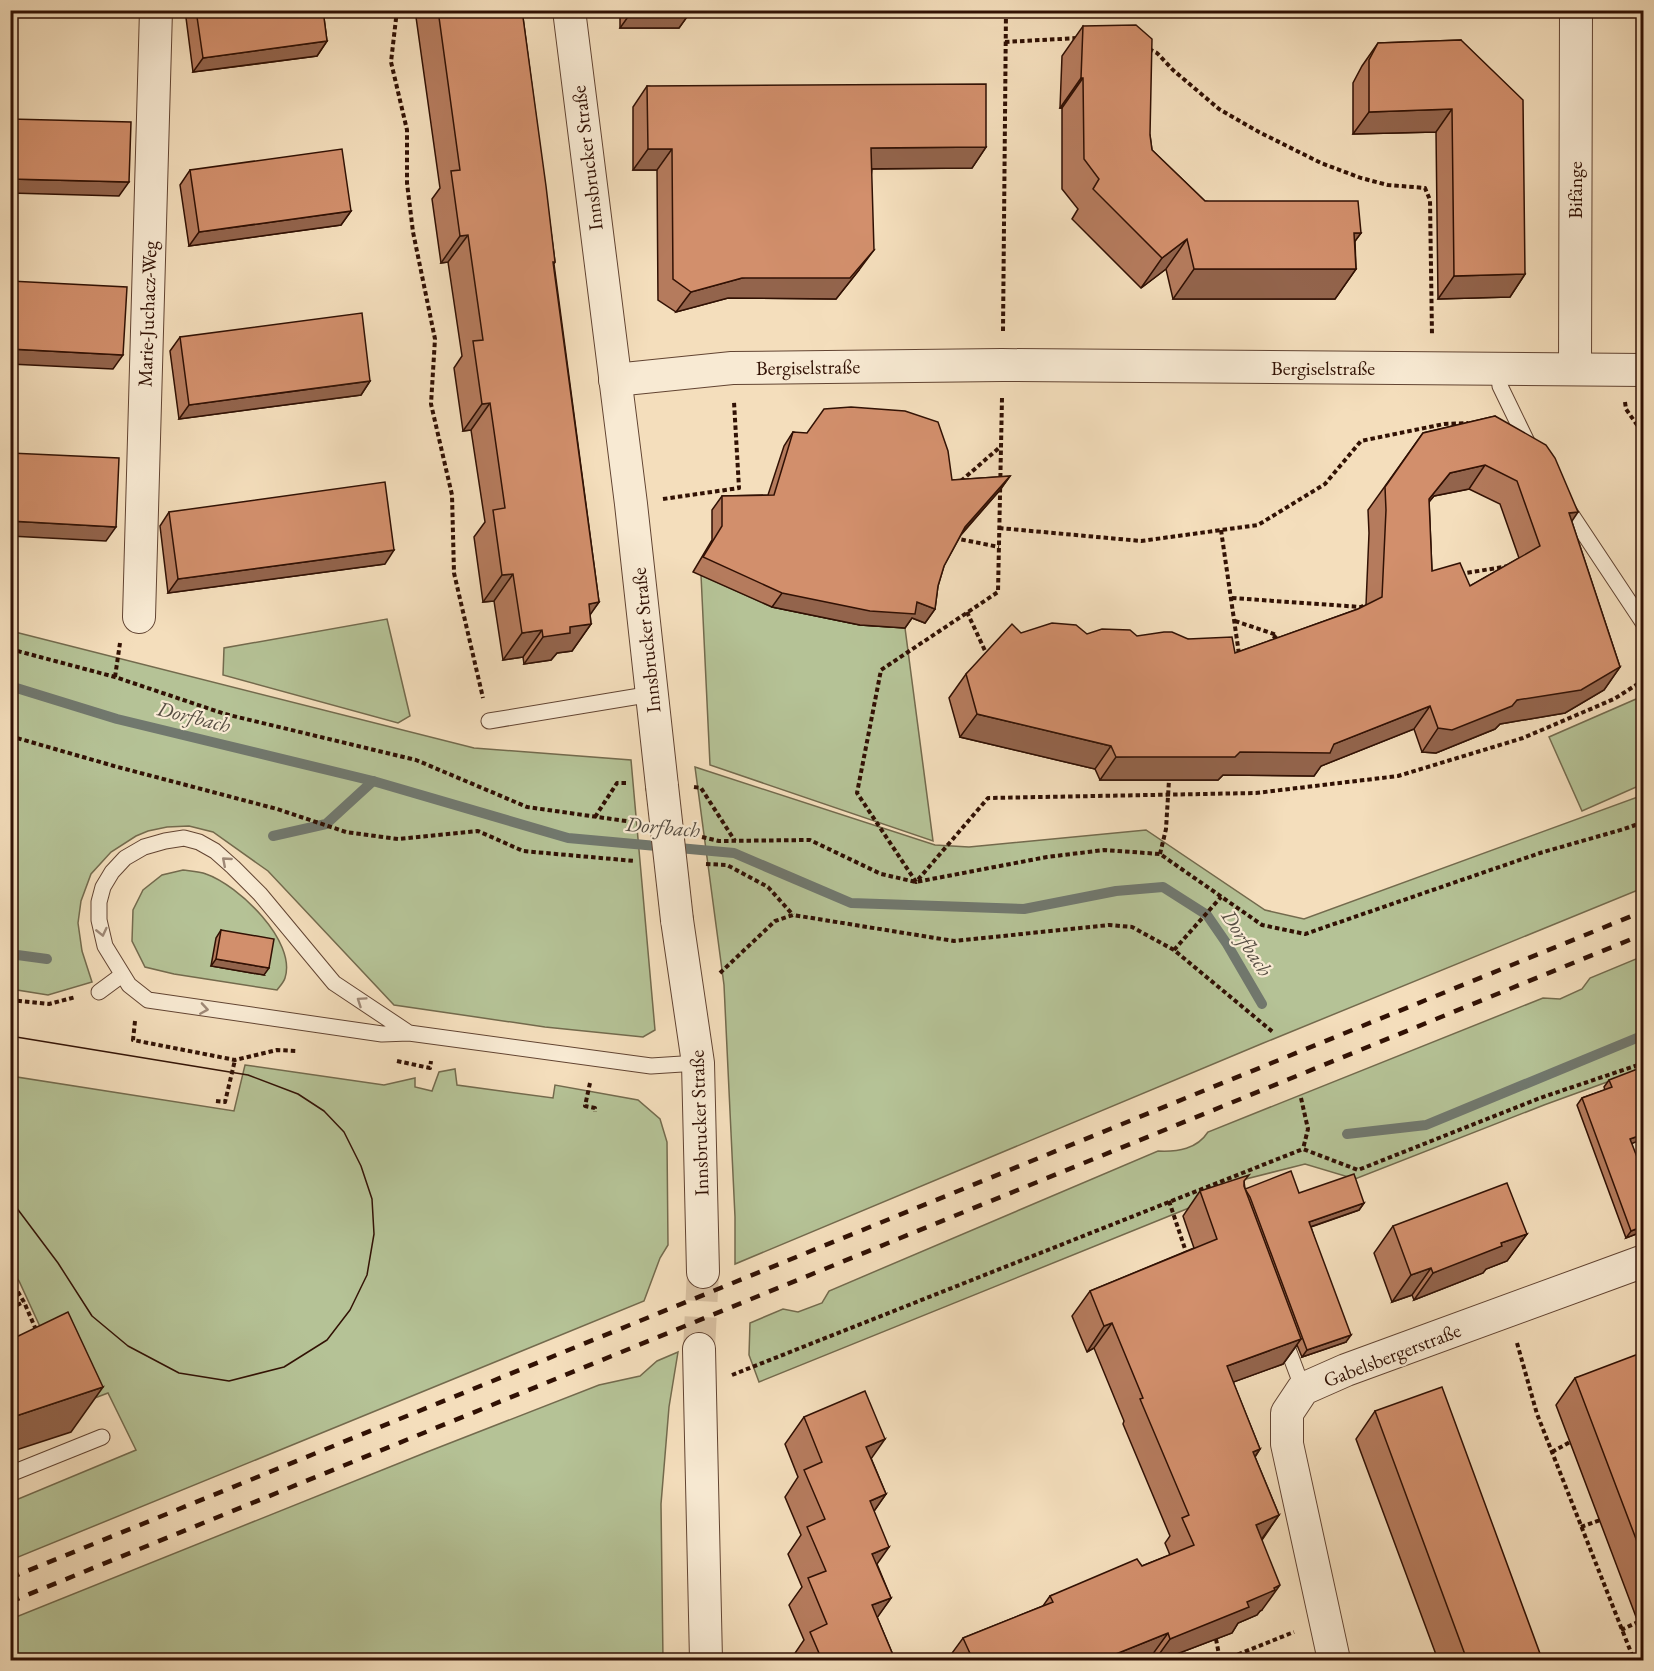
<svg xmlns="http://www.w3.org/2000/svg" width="1654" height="1671" font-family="'EB Garamond',serif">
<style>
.green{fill:#b5c296;stroke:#736a4d;stroke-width:1.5}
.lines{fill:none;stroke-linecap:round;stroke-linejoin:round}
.stream{stroke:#71786e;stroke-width:10}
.minor-tunnel{stroke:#d7bfa0;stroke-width:32;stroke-dasharray:32 16;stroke-linecap:butt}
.service-casing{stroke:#624432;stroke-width:17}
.minor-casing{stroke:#624432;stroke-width:34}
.path{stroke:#311104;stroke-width:4;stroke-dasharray:4.5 3;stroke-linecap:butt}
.service{stroke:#f8ead3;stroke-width:15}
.minor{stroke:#f8ead3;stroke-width:32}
.tram{stroke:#311104;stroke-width:1.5}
.rail{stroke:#311104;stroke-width:4.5;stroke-dasharray:10 10;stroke-linecap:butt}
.minor-bridge-casing{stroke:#624432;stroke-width:34;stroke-linecap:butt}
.minor-bridge{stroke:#f8ead3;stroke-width:32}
.wall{fill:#b57b5d;stroke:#311104;stroke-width:1.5;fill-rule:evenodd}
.shaded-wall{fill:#93644c;stroke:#311104;stroke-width:1.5}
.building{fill:#d28f6c;stroke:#311104;stroke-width:1.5;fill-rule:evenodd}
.oneway{stroke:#9e8876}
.labels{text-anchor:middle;stroke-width:4.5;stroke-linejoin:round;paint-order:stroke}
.street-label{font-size:20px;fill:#311104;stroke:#f8ead3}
.water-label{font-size:21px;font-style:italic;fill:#564d42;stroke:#f8ead3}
</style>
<rect width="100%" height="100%" fill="#f4debc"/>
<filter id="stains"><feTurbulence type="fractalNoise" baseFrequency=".00333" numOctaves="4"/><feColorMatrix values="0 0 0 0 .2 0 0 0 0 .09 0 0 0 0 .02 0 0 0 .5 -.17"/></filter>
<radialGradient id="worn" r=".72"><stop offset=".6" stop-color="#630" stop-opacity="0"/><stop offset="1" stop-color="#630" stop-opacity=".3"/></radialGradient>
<g class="green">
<polygon points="701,575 772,607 860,625 905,628 933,841 710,765"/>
<polygon points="387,619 410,716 398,723 223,675 224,648"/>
<polygon points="11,631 474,748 631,760 655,1030 643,1037 545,1027 394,1005 268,871 213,832 189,826 167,827 148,831 136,836 111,852 91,874 81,901 78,923 82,951 92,982 48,995 11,989"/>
<polygon points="1643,696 1643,784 1582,811 1549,737"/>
<polygon points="695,767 935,845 969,847 1146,830 1265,910 1304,919 1643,795 1643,888 1261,1044 735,1264 735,1217 724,985"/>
<path d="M183,870C190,871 199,871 206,874C238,885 297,941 285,978C284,982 280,986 277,990L174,974L145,967L132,941L133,910L143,890L162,875Z"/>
<path d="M1643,956V1069L1544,1105L1355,1179L1305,1164L1246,1179L1189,1208L759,1382L749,1355L750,1323L783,1309L798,1312L822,1303L829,1291L1158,1151C1178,1152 1197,1149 1208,1132L1543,998L1560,999L1582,989L1590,978Z"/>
<polygon points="245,1065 384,1085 415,1078 415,1087 432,1091 439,1072 455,1069 457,1085 553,1098 555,1085 638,1100 660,1119 667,1142 668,1245 660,1258 644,1301 11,1560 11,1502 136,1450 108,1393 76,1405 19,1281 11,1270 10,1076 234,1111"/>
<polygon points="678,1352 669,1407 661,1504 663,1660 11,1660 11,1619 427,1452 599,1385 640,1376 657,1361"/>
</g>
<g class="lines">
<g class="stream">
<polyline points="10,686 117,719 373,781 568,838 734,853 851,903 1024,909 1116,891 1163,887 1207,915 1227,944 1262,1004"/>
<polyline points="273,836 326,824 373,781"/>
<polyline points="10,954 47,959"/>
<polyline points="1347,1134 1426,1125 1644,1035"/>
</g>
<polyline class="minor-tunnel" points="699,1349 703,1272"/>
<g class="service-casing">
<g id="service">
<polyline points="1498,368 1500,386 1530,448"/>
<polyline points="1563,502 1644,624"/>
<polyline points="489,721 652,694"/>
<polyline points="99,992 122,975"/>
<polyline points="409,1033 334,983 260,894 233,867 215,851 199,842 184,838 165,841 144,847 125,858 112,872 103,887 99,902 99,920 105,946 129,985 148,1000 382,1034 409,1033 651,1066 698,1063"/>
<polyline points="1283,1336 1303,1389"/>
<polyline points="10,1474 102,1437"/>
</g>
</g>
<g class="minor-casing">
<g id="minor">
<polyline points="569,10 631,504 662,786"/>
<polyline points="1575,369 1576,10"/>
<polyline points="615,380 732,368 1002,365 1644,370"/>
<polyline points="139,617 156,10"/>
<polyline points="677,920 698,1063 703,1272"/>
<polyline points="699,1349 706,1660"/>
<polyline points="1334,1660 1287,1444 1287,1413 1303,1389 1346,1370 1644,1261"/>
</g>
</g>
<g class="path">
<polyline points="397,10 391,62 407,130 407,183 413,232 435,339 431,404 452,495 454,573 483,698"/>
<polyline points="1006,13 1542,13"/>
<polyline points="1005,42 1078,38"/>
<polyline points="1149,49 1157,53 1173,70 1219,109 1259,132 1321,163 1361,178 1388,185 1425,188 1430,200 1432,335"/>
<polyline points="1003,331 1006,10"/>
<polyline points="1002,398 998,592 881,670 857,793 916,882 988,798 1256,793 1398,776 1523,738 1614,699 1644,680"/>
<polyline points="1625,402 1626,409 1644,435"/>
<polyline points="961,481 1000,447"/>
<polyline points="663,499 739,488 734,402"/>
<polyline points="999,528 1141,541 1258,525 1325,484 1361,441 1444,424 1468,423"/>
<polyline points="1221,530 1239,654"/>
<polyline points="954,538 999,547"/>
<polyline points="1460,574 1509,566"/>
<polyline points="1232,598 1361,607 1365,605"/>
<polyline points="967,612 987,655"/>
<polyline points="1235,621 1277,635 1270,642"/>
<polyline points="10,649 115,677 225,714 416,760 527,807 633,822"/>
<polyline points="115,677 120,643"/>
<polyline points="10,736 114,766 277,809 346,832 398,839 478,831 523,851 635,861"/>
<polyline points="694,787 701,788 735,841"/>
<polyline points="595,817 617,783 627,783"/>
<polyline points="702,837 719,841 810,840 881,874 916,882 1047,857 1104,850 1160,854 1262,925 1305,934 1540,853 1624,829 1644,822"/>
<polyline points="1160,854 1166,829 1169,780"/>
<polyline points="706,864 727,865 768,887 793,915"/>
<polyline points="1174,950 1221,897"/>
<polyline points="720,973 775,921 793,915 954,941 1109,925 1132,927 1174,950 1274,1033"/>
<polyline points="10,1000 49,1004 76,997"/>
<polyline points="135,1021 133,1040 235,1060 277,1050 297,1051"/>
<polyline points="397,1061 430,1068 431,1061"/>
<polyline points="590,1083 585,1106 595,1108 595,1112"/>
<polyline points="1301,1098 1308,1129 1303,1149"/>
<polyline points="216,1101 225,1102 235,1060"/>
<polyline points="1169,1201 1187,1255"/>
<polyline points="10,1279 24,1302 37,1332"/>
<polyline points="10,1308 24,1302"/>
<polyline points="1517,1343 1537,1414 1634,1660"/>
<polyline points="732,1375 1303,1149 1358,1170 1540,1098 1644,1063"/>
<polyline points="1552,1452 1570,1442"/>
<polyline points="1581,1527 1600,1520"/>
<polyline points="1621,1630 1638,1622"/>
<polyline points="1216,1639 1220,1660"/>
<polyline points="1224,1660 1294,1632"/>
</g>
<use href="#service" class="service"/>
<use href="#minor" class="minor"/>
<polyline class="tram" points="10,1036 248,1075 298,1094 324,1111 344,1132 361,1166 372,1199 374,1234 367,1275 350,1310 327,1340 284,1367 229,1381 179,1373 128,1346 92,1316 58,1263 10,1199"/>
<g class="rail">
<polyline points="10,1578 1644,911"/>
<polyline points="10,1602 1644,934"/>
</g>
<g class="minor-bridge-casing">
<polyline id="minor-bridge" points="662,786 677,920"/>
</g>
<use href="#minor-bridge" class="minor-bridge"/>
</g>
<g class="wall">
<polygon points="185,10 323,10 327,41 317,56 193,72"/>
<polygon points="415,10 522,10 555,262 554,264 599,602 590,614 591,624 572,651 557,653 551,660 524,664 523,657 503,660 494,601 483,602 474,537 485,522 471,430 463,431 454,368 462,356 448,262 441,263 432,199 440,188"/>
<polygon points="620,10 689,10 689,14 679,28 620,28"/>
<polygon points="1083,26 1150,135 1152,150 1205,201 1361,233 1355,241 1356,269 1335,299 1173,299 1166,269 1141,288 1072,219 1078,209 1062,189 1062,108 1060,108 1062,56"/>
<polygon points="1461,40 1525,274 1510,297 1438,299 1436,132 1353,134 1353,83 1362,66 1378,43"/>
<polygon points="647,86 986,147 972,168 872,169 859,270 836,299 728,298 676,312 658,300 657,170 633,170 633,107"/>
<polygon points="190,170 351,211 341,225 189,246 180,185"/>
<polygon points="180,337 370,381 361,395 179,419 170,351"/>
<path d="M1495,416L1572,522L1620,667L1604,690L1565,713L1500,724L1495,729L1436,753L1422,752L1414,729L1321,766L1314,776L1223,775L1218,780H1100L1095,769L960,737L949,698L966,674L1021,633L1087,634L1188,639L1235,653L1358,609L1366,605L1369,533L1368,510L1423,433ZM1469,489L1500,504L1519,558L1470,586L1432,571L1429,501L1434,496Z"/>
<polygon points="793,432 952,480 1010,476 1000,490 961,535 944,566 938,586 935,609 925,623 912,618 905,628 860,625 772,607 693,572 712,540 712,510 722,496 768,495 784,446"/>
<polygon points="169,512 385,564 168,593 160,526"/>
<polygon points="221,930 264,975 211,966 216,938"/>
<polygon points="1644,1078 1644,1139 1632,1143 1644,1231 1626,1238 1577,1105 1582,1098 1605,1090 1604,1087 1609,1080"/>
<polygon points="1244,1181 1245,1189 1299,1193 1364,1203 1359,1210 1311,1227 1346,1342 1302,1357 1297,1345 1283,1364 1233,1382 1260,1449 1255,1457 1279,1515 1262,1540 1262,1610 1260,1611 1257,1615 1238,1623 1232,1633 1161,1660 1151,1660 1150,1658 1145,1660 947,1660 963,1638 1043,1606 1050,1596 1142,1566 1170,1555 1165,1543 1170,1536 1123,1424 1124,1421 1094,1348 1087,1352 1072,1316 1090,1291 1194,1248 1183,1216 1200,1191"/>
<polygon points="1393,1226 1527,1234 1507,1261 1486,1269 1483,1273 1414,1300 1412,1295 1392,1302 1374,1253"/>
<polygon points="1644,1358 1644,1638 1556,1405 1575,1378"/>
<polygon points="1375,1411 1541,1660 1438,1660 1356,1439"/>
<polygon points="804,1417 871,1458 886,1494 874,1511 877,1564 891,1598 877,1617 893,1655 889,1660 791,1660 791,1659 804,1640 789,1605 802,1587 788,1554 801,1535 785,1497 798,1477 785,1444"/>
</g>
<g class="shaded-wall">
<polygon points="630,14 689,14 679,28 620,28"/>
<polygon points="327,41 317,56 193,72 203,58"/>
<polygon points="1081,78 1083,78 1062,108 1060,108"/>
<polygon points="1452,109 1436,132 1353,134 1369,112"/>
<polygon points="986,147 972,168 856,169 871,148"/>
<polygon points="648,149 672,149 657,170 633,170"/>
<polygon points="10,179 129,182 119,196 10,193"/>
<polygon points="351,211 341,225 189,246 199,232"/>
<polygon points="1354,233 1361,233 1339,263"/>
<polygon points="468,235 448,262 441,263 460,236"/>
<polygon points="1187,239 1166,269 1141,288 1162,258"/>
<polygon points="874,250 859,270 836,299 728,298 676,312 691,292 742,278"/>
<polygon points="1194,269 1356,269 1335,299 1173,299"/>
<polygon points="1525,274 1510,297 1438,299 1454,276"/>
<polygon points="10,349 123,355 113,369 10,364"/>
<polygon points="370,381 361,395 179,419 189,405"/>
<polygon points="490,403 471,430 463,431 482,404"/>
<polygon points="1485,465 1469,489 1434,496 1413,522 1429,499 1450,473"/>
<polygon points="1010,476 1000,490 955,541 965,527"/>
<polygon points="1578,512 1562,536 1569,513"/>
<polygon points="10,521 116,527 106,541 10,536"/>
<polygon points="394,550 385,564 168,593 178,579"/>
<polygon points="513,574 494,601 483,602 502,575"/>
<polygon points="782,593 917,602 935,609 925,623 912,618 905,628 860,625 772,607"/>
<polygon points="599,602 583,625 591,624 572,651 557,653 551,660 524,664 543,637 589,604"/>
<polygon points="542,630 523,657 503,660 522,633"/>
<polygon points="1620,667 1604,690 1565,713 1500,724 1495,729 1436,753 1422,752 1438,728 1517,700"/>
<polygon points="1430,706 1414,729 1321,766 1314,776 1223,775 1218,780 1100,780 1116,757 1240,752 1334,744"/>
<polygon points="977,714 1111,746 1095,769 960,737"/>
<polygon points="216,959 269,968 264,975 211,966"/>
<polygon points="1644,1134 1644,1139 1625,1146 1630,1139"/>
<polygon points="1364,1203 1359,1210 1304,1229 1309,1222"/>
<polygon points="1644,1226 1644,1231 1626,1238 1631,1231"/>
<polygon points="1527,1234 1507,1261 1486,1269 1483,1273 1414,1300 1433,1273 1501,1243"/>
<polygon points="1431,1268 1412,1295 1392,1302 1411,1275"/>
<polygon points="1112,1323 1094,1348 1087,1352 1104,1326"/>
<polygon points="1351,1335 1346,1342 1302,1357 1307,1350"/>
<polygon points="1301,1339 1283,1364 1209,1391 1227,1366"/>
<polygon points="103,1387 71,1432 10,1452 10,1418"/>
<polygon points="885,1439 866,1466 866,1447"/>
<polygon points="1260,1449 1243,1474 1253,1452"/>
<polygon points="886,1494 867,1521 870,1501"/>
<polygon points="1279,1515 1261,1540 1256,1525"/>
<polygon points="889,1547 870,1574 872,1554"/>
<polygon points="1280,1585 1262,1610 1260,1611 1257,1615 1238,1623 1232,1633 1161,1660 1155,1660 1170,1639"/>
<polygon points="891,1598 872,1625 872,1605"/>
<polygon points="1168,1633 1150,1658 1145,1660 1101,1660"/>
<polygon points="893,1655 889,1660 881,1660 882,1659"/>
</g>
<g class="building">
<polygon points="196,10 323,10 327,41 203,58"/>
<polygon points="438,10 522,10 546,186 555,262 553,262 599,602 589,604 591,624 570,627 570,633 543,637 542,630 522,633 513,574 502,575 493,510 505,508 490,403 482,404 473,341 483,340 468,235 460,236 451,171 460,170"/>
<rect x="630" y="10" width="59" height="4"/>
<polygon points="1136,25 1152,39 1150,135 1152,150 1205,201 1358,201 1361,233 1354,233 1356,269 1194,269 1187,239 1162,258 1093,189 1099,179 1084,159 1083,78 1081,78 1083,26"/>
<polygon points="1461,40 1523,100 1525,274 1454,276 1452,109 1369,112 1369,60 1378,43"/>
<polygon points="986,84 986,147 871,148 874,250 850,278 742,278 691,292 673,279 672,149 648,149 647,86"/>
<polygon points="10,119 131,122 129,182 10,179"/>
<polygon points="342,149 351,211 199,232 190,170"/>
<polygon points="10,281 127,287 123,355 10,349"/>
<polygon points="362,313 370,381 189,405 180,337"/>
<polygon points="851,407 905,411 938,422 948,451 952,480 1010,476 965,527 944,566 938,586 935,609 917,602 915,614 870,611 782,593 703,557 722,526 722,496 774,495 793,432 807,433 824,409"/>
<path d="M1495,416L1546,445L1555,458L1578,512L1569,513L1620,667L1581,690L1517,700L1512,706L1452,730L1438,728L1430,706L1334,744L1330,753L1240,752L1235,757H1116L1111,746L977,714L966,674L1012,624L1021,633L1052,623L1076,625L1087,634L1102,629L1130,630L1137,636L1164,632H1172L1188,639L1232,637L1235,653L1358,609L1382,597L1386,510L1385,487L1423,433ZM1485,465L1517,481L1540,546L1470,586L1460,563L1432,571L1429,499L1450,473Z"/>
<polygon points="10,453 119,458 116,527 10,521"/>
<polygon points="385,482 394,550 178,579 169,512"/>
<polygon points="221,930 274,939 269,968 216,959"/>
<polygon points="1640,1068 1644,1078 1644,1134 1630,1139 1644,1175 1644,1226 1631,1231 1582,1098 1612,1087 1609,1080"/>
<polygon points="1291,1171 1299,1193 1354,1174 1364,1203 1309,1222 1351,1335 1307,1350 1250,1197 1245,1189"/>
<polygon points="1249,1175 1244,1181 1244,1186 1301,1339 1227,1366 1260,1449 1253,1452 1279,1515 1256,1525 1280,1585 1274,1588 1275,1590 1247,1602 1249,1607 1170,1639 1168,1633 1101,1660 973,1660 963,1638 1053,1602 1050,1596 1137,1559 1142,1566 1194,1545 1182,1518 1189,1515 1140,1399 1143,1398 1112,1323 1104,1326 1090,1291 1217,1239 1200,1191"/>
<polygon points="1507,1183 1527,1234 1501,1243 1502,1246 1433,1273 1431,1268 1411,1275 1393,1226"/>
<polygon points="68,1312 103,1387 10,1418 10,1340"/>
<polygon points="1641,1353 1644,1358 1644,1560 1575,1378"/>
<polygon points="1442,1387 1542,1659 1537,1660 1467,1660 1375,1411"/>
<polygon points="865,1391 885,1439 866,1447 886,1494 870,1501 889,1547 872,1554 891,1598 872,1605 893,1655 882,1659 883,1660 822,1660 810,1632 827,1624 808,1578 826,1571 807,1527 825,1519 804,1470 822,1462 804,1417"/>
</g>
<defs><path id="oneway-chevron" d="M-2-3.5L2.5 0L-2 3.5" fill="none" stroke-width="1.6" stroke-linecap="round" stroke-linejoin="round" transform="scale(1.5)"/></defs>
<g class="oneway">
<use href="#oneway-chevron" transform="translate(226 861) rotate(-139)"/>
<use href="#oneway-chevron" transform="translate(102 932) rotate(77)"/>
<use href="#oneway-chevron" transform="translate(361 1001) rotate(-146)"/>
<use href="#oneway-chevron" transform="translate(204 1009) rotate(9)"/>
</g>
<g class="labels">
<g class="street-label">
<text transform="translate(587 158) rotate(-97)" y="7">Innsbrucker Straße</text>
<text transform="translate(1575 190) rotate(-90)" y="7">Bifänge</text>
<text transform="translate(147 314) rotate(-88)" y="7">Marie-Juchacz-Weg</text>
<text transform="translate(808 367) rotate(-1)" y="7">Bergiselstraße</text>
<text x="1323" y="375">Bergiselstraße</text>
<text transform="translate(646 640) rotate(-96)" y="7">Innsbrucker Straße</text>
<text transform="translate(699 1123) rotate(-92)" y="7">Innsbrucker Straße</text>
<text transform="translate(1392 1355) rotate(-21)" y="7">Gabelsbergerstraße</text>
</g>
<g class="water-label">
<text transform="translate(194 717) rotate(14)" y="7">Dorfbach</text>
<text transform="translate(663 827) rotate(5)" y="7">Dorfbach</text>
<text transform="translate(1247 943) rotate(57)" y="7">Dorfbach</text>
</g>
</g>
<rect width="1654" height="1671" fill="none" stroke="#f4debc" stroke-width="36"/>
<rect x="12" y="12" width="1630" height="1647" fill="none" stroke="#311104" stroke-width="3"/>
<rect x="18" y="18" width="1618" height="1635" fill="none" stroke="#311104" stroke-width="1.5"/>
<rect width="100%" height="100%" filter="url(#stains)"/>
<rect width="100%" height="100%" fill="url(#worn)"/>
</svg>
